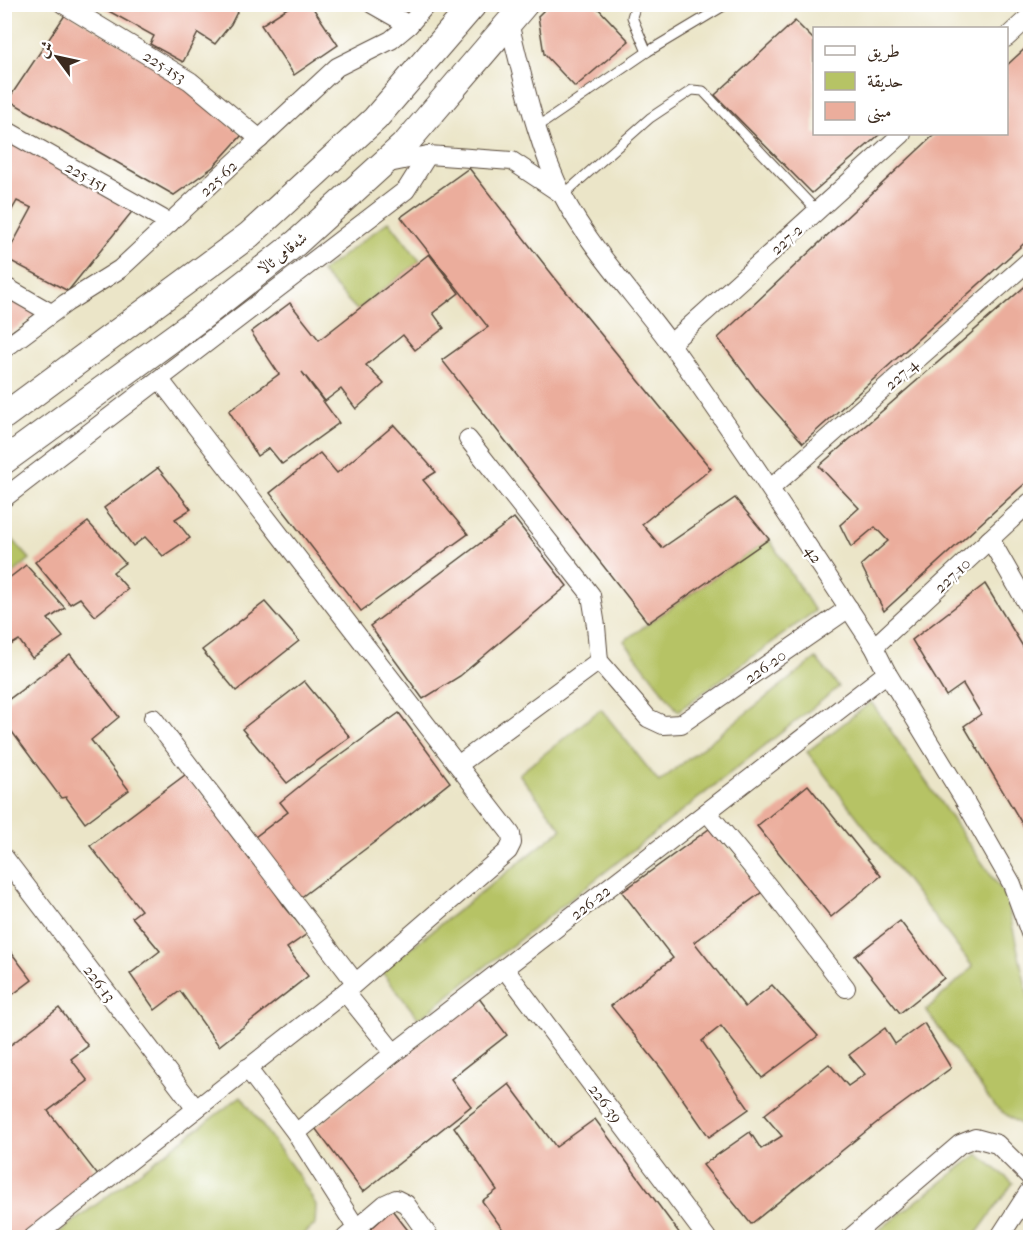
<svg xmlns="http://www.w3.org/2000/svg" width="1035" height="1242" font-family="'IM FELL French Canon',Amiri,serif">
<style>
.green{fill:#b6c365;stroke:#787642;stroke-width:1.5}
.building{fill:#ebad9c}
.lines{fill:none;stroke-linecap:round;stroke-linejoin:round}
.service-casing{stroke:#554638;stroke-width:11}
.minor-casing{stroke:#554638;stroke-width:20}
.secondary-casing{stroke:#554638;stroke-width:28}
.service{stroke:#fff;stroke-width:9}
.minor{stroke:#fff;stroke-width:18}
.secondary{stroke:#fff;stroke-width:26}
.labels{text-anchor:middle;stroke-width:4.5;stroke-linejoin:round;paint-order:stroke}
.street-label{font-size:16px;fill:#3b2a1e;stroke:#fff}
</style>
<rect width="100%" height="100%" fill="#fff"/>
<filter id="ink" filterUnits="userSpaceOnUse"><feTurbulence type="fractalNoise" baseFrequency=".0167" numOctaves="2"/><feDisplacementMap in="SourceGraphic" scale="12" xChannelSelector="R" yChannelSelector="G"/><feConvolveMatrix kernelMatrix="1 2 1 2 8 2 1 2 1" color-interpolation-filters="sRGB"/></filter>
<filter id="wash" filterUnits="userSpaceOnUse"><feTurbulence type="fractalNoise" baseFrequency=".008" numOctaves="4" result="noise"/><feDisplacementMap in="SourceGraphic" scale="24" xChannelSelector="R" yChannelSelector="G"/><feGaussianBlur stdDeviation="1.35" result="paint"/><feColorMatrix in="noise" values="0 0 0 0 0 0 0 0 0 0 0 0 0 0 0 0 0 1.4 0 .05"/><feComposite in="paint" operator="in"/></filter>
<g filter="url(#wash)">
<rect width="100%" height="100%" fill="#ebe5c8"/>
<g class="green">
<polygon points="389,221 420,261 357,310 321,272"/>
<polygon points="5,531 30,559 5,580 4,580"/>
<polygon points="769,539 815,611 678,711 624,641"/>
<polygon points="816,658 839,687 419,1019 381,971 562,829 519,774 601,709 659,782"/>
<polygon points="871,702 1006,897 1030,1005 1030,1131 995,1107 926,1010 973,967 807,752"/>
<polygon points="241,1096 301,1179 316,1205 315,1225 299,1237 53,1237"/>
<polygon points="978,1154 1013,1183 974,1237 870,1237"/>
</g>
<g id="blocks">
<g class="building">
<polygon points="96,4 241,4 231,24 215,44 198,33 183,62 150,44 154,36"/>
<polygon points="388,4 422,4 409,16"/>
<polygon points="550,4 594,4 629,41 575,87 544,54 538,16"/>
<polygon points="292,5 311,5 338,45 294,75 261,25"/>
<polygon points="67,12 171,75 242,135 213,167 174,195 8,100"/>
<polygon points="795,21 814,40 814,134 880,134 812,193 715,95"/>
<polygon points="1030,44 1030,238 803,443 759,393 718,338 935,134 1006,134 1006,66"/>
<polygon points="4,134 135,208 68,291 5,258 32,208 17,201 4,224"/>
<polygon points="469,168 555,278 711,469 642,524 662,548 735,498 769,539 648,623 442,360 488,327 401,217"/>
<polygon points="429,254 459,293 433,313 444,328 415,350 403,335 366,365 384,384 356,409 341,389 325,401 302,372 339,423 282,464 269,448 257,456 229,411 279,374 251,332 290,303 319,340"/>
<polygon points="1030,282 1030,479 884,611 861,565 888,541 875,527 851,547 840,525 859,508 819,466"/>
<polygon points="4,295 37,313 4,337"/>
<polygon points="394,425 436,472 423,480 468,534 361,611 270,493 320,453 337,473"/>
<polygon points="158,468 191,509 175,519 190,538 163,556 145,537 133,546 104,508"/>
<polygon points="514,518 567,586 460,676 423,699 370,626"/>
<polygon points="88,522 125,563 113,572 128,589 95,616 80,598 70,604 35,562"/>
<polygon points="26,565 65,608 48,619 63,637 32,658 19,640 4,649 4,582"/>
<polygon points="985,584 1030,658 1030,837 964,726 981,714 963,684 946,696 912,640"/>
<polygon points="265,602 299,641 236,691 202,650"/>
<polygon points="70,654 119,717 91,740 129,790 85,823 66,797 61,798 4,721 4,703"/>
<polygon points="304,681 350,737 287,783 242,729"/>
<polygon points="399,713 450,782 380,838 300,898 255,837 288,812 280,802 322,768"/>
<polygon points="185,775 238,837 285,907 307,934 287,948 308,976 219,1046 180,991 155,1010 130,974 160,951 132,917 141,910 90,846"/>
<polygon points="808,785 881,876 831,917 757,826"/>
<polygon points="709,829 762,892 694,942 745,1007 772,985 818,1036 762,1078 721,1026 702,1041 749,1109 709,1137 664,1072 611,1006 673,958 622,892"/>
<polygon points="900,921 944,978 900,1013 855,956"/>
<polygon points="4,943 32,980 4,1001"/>
<polygon points="478,997 507,1035 451,1079 471,1106 363,1192 315,1128"/>
<polygon points="59,1008 88,1046 71,1059 88,1081 48,1111 100,1178 23,1238 4,1238 4,1050"/>
<polygon points="924,1023 951,1068 880,1120 751,1224 703,1165 750,1132 761,1149 782,1136 764,1115 829,1064 848,1086 865,1074 849,1055 885,1028 895,1044"/>
<polygon points="509,1084 556,1147 595,1119 683,1238 509,1238 482,1201 497,1190 454,1127"/>
<polygon points="392,1210 414,1238 366,1238 364,1235"/>
</g>
</g>
</g>
<g filter="url(#ink)">
<use href="#blocks" fill-opacity="0" stroke="#554638" stroke-width="1.5"/>
<g class="lines">
<g class="service-casing">
<g id="service">
<polyline points="636,4 632,17 647,52"/>
<polyline points="536,128 647,52 727,4"/>
<polyline points="563,195 650,118 692,90 703,91 817,211"/>
</g>
</g>
<g class="minor-casing">
<g id="minor">
<polyline points="63,4 190,81 260,139"/>
<polyline points="372,4 409,25"/>
<path d="M509,23C524,81 536,142 563,196C591,250 636,296 672,346C742,445 808,546 874,647L887,673L962,796L1012,884L1030,933"/>
<polyline points="1006,38 1030,16"/>
<polyline points="4,129 170,223"/>
<polyline points="384,164 428,155 512,161 563,195"/>
<polyline points="4,286 51,313"/>
<polyline points="670,344 902,134"/>
<polyline points="4,349 66,303 120,269 337,67 391,40 409,25 427,4"/>
<polyline points="468,439 591,595 596,626 599,661 648,718 663,725 681,724 849,608"/>
<polyline points="771,488 1030,260"/>
<polyline points="4,498 406,190 428,155"/>
<polyline points="990,539 1030,609"/>
<polyline points="874,647 1030,502"/>
<polyline points="153,718 355,982"/>
<polyline points="458,765 599,661"/>
<polyline points="707,812 768,886 846,988"/>
<polyline points="4,857 196,1109"/>
<polyline points="504,968 707,1238"/>
<polyline points="345,992 394,1053"/>
<polyline points="247,1068 296,1133 357,1229"/>
<polyline points="296,1133 394,1053 887,673"/>
<polyline points="32,1238 345,992 508,851 512,843 511,834 160,380"/>
<polyline points="345,1238 385,1204 396,1199 406,1204 430,1238"/>
<polyline points="850,1238 960,1144 975,1138 997,1144 1030,1177"/>
<polyline points="999,1238 1030,1190"/>
</g>
</g>
<g class="secondary-casing">
<g id="secondary">
<polyline points="4,416 249,235 375,119 474,4"/>
<polyline points="4,461 199,319 296,243 407,142 525,4"/>
</g>
</g>
<use href="#service" class="service"/>
<use href="#minor" class="minor"/>
<use href="#secondary" class="secondary"/>
</g>
</g>
<g class="labels">
<g class="street-label">
<text transform="translate(165 66) rotate(32)" y="6">225-153</text>
<text transform="translate(87 176) rotate(29)" y="6">225-151</text>
<text transform="translate(218 178) rotate(-43)" y="6">225-62</text>
<text transform="translate(786 239) rotate(-42)" y="6">227-2</text>
<text transform="translate(282 253) rotate(-39)" y="6">شه‌قامی ئاڵا</text>
<text transform="translate(901 374) rotate(-41)" y="6">227-4</text>
<text transform="translate(814 554) rotate(57)" y="6">42</text>
<text transform="translate(952 575) rotate(-43)" y="6">227-10</text>
<text transform="translate(765 666) rotate(-35)" y="6">226-20</text>
<text transform="translate(590 902) rotate(-38)" y="6">226-22</text>
<text transform="translate(100 983) rotate(53)" y="6">226-13</text>
<text transform="translate(606 1103) rotate(53)" y="6">226-39</text>
</g>
</g>
<rect width="1035" height="1242" fill="none" stroke="#fff" stroke-width="24"/>
<rect x="813" y="27" width="195" height="108" fill="#ffffff" stroke="#b1aaa5" stroke-width="1.5"/>
<rect x="825" y="46" width="30" height="9" fill="#ffffff" stroke="#b1aaa5" stroke-width="1.5"/>
<text x="867" y="57" font-size="18" fill="#3b2a1e">طريق</text>
<rect x="825" y="72" width="30" height="18" fill="#b6c365" stroke="#b1aaa5" stroke-width="1.5"/>
<text x="867" y="87" font-size="18" fill="#3b2a1e">حديقة</text>
<rect x="825" y="102" width="30" height="18" fill="#ebad9c" stroke="#b1aaa5" stroke-width="1.5"/>
<text x="867" y="117" font-size="18" fill="#3b2a1e">مبنى</text>
<g transform="translate(57 57) rotate(303)" stroke="#ffffff" stroke-width="4.5" paint-order="stroke">
<path d="M0-4.5L10 22L0 15L-10 22Z" fill="#3b2a1e"/>
<text y="-9" font-size="16" font-weight="bold" text-anchor="middle" fill="#3b2a1e">ش</text>
</g>
</svg>
